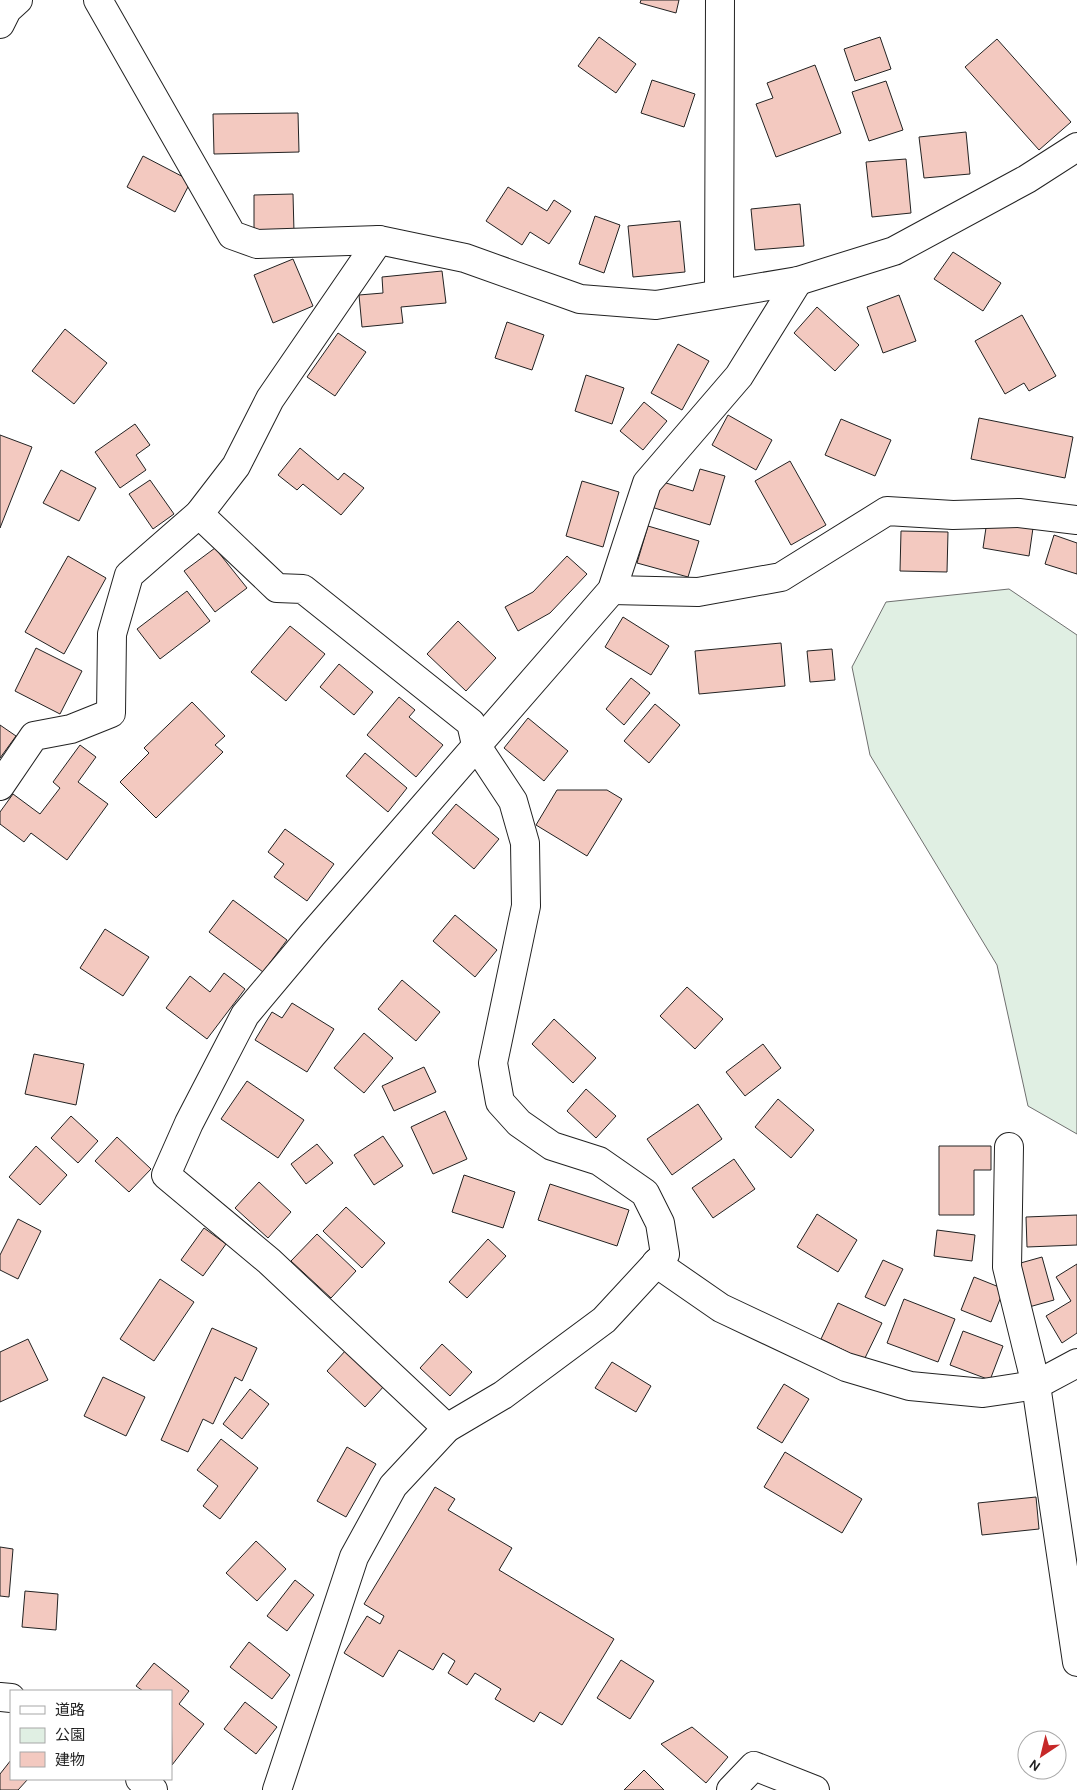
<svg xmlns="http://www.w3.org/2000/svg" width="1077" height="1790" font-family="Karla,'Noto Sans JP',sans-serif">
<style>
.green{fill:#e0efe3;stroke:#6f6f6f}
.building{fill:#f3c9c0;stroke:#222}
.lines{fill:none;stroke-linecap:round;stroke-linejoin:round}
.minor-casing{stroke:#222;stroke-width:30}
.minor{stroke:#fff;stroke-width:28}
</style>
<rect width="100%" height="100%" fill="#fff"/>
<polygon class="green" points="1009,589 1077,635 1077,1134 1028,1106 997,965 870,755 852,667 886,602"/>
<g class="building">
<polygon points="641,0 679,0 676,13 640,3"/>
<polygon points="599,37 636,64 616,93 578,66"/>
<polygon points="880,37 891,69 855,81 844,49"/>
<polygon points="997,39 1071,122 1039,150 965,67"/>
<polygon points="815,65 841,133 776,157 756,104 773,98 767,83"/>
<polygon points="652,80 695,94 684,127 641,113"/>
<polygon points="886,81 903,130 869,141 852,92"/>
<polygon points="298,113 299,152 214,154 213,114"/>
<polygon points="966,132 970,174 924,178 919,137"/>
<polygon points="143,156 191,181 175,212 127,187"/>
<polygon points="906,159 911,213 872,217 866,162"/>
<polygon points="508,187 547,211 554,200 571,211 549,244 530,232 522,245 486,221"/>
<polygon points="293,194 294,232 254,233 254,195"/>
<polygon points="800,204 804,246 755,250 751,209"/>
<polygon points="595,216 620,225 604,273 579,264"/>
<polygon points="680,221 685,272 633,277 628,226"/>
<polygon points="953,252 1001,283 983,311 934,279"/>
<polygon points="293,259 313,306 273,323 254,275"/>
<polygon points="442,271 446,303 401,307 403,323 362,327 359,295 383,293 382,277"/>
<polygon points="899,295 916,341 883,353 867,307"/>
<polygon points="817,307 859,345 835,371 794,333"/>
<polygon points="1022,315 1056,376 1029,391 1024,383 1005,394 975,341"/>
<polygon points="507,322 544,335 532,370 495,358"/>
<polygon points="65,329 107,363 74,404 32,371"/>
<polygon points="338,333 366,352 335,396 307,377"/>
<polygon points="678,344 709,361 682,410 651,393"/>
<polygon points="586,375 624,388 612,424 575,411"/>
<polygon points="644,402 667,421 643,450 620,431"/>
<polygon points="728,415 772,440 756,470 712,445"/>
<polygon points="979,418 1073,437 1065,478 971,459"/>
<polygon points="841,419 891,440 875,476 825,455"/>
<polygon points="135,424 150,445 136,455 146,470 120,488 95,452"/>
<polygon points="0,435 32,447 0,528"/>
<polygon points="300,448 338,480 344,473 364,488 341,515 303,484 297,490 278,475"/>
<polygon points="790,461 826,525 791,545 755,481"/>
<polygon points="700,469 725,476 710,525 648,506 656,480 693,491"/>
<polygon points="61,470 96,488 79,521 43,503"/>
<polygon points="150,480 174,514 153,529 129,494"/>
<polygon points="582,481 619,492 603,547 566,536"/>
<polygon points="987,521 1033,528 1029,556 983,548"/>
<polygon points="648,526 699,541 688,577 637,563"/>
<polygon points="901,531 948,532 947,572 900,571"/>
<polygon points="1054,535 1077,543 1077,574 1045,564"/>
<polygon points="215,548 247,588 215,612 184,571"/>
<polygon points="68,556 106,578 64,654 25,632"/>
<polygon points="567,556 587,574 550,613 518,631 505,607 533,592"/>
<polygon points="187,591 210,621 160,659 137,629"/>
<polygon points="623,617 669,646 651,675 605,647"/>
<polygon points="458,621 496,658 466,691 427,654"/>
<polygon points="290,626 325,654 286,701 251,672"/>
<polygon points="781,643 785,686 699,694 695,651"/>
<polygon points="36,648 82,671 60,714 15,691"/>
<polygon points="832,649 835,680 810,682 807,651"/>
<polygon points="339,664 373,692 354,715 320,687"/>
<polygon points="631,678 650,693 624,725 606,709"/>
<polygon points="399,697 415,710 409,717 443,745 416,777 367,735"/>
<polygon points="192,702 225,736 215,745 223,752 156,818 120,782 149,753 144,748"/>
<polygon points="655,704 680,725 649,763 624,741"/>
<polygon points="528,718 568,751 544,781 504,748"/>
<polygon points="0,725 16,736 0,758"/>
<polygon points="80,745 96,757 78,782 108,804 67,860 31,833 24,842 0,824 0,812 13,794 40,814 60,788 53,782"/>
<polygon points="365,753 407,788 388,812 346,776"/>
<polygon points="557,790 607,790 622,799 587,856 536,825"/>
<polygon points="456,804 499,839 474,869 432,833"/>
<polygon points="285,829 334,864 307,901 274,877 284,864 268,852"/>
<polygon points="233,900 287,940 263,972 209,932"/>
<polygon points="455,915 497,950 475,977 433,941"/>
<polygon points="105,929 149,957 123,996 80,968"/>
<polygon points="224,973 245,989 207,1039 166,1008 190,976 210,992"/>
<polygon points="402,980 440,1012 416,1041 378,1009"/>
<polygon points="687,987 723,1019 695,1049 660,1016"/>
<polygon points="292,1003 334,1029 307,1072 255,1040 272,1012 282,1018"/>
<polygon points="554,1019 596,1058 573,1083 532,1044"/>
<polygon points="364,1033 393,1058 364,1093 334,1068"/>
<polygon points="763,1044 781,1068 745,1096 726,1072"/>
<polygon points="34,1054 84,1064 76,1105 25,1094"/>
<polygon points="424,1067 436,1092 394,1111 382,1086"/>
<polygon points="247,1081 304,1120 278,1158 221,1119"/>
<polygon points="586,1089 616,1116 596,1138 567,1111"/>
<polygon points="778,1099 814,1130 791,1158 755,1127"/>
<polygon points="698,1104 722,1139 672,1175 647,1139"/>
<polygon points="445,1111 467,1159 433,1174 411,1127"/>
<polygon points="71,1116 98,1141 78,1163 51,1138"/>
<polygon points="383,1136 403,1166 374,1185 354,1155"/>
<polygon points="117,1137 151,1169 129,1192 95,1161"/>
<polygon points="317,1144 333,1163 306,1184 291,1164"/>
<polygon points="36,1146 67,1175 40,1205 9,1177"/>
<polygon points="939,1146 991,1146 991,1170 974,1170 974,1215 939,1215"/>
<polygon points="734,1159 755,1189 713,1218 692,1188"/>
<polygon points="464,1175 515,1192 503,1228 452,1212"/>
<polygon points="259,1182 291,1212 268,1238 235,1208"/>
<polygon points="550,1184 629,1210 617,1246 538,1220"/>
<polygon points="346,1207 385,1243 362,1268 323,1231"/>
<polygon points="817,1214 857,1240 838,1272 797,1247"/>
<polygon points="1077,1215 1077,1245 1027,1247 1026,1217"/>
<polygon points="18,1219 41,1231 18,1279 0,1270 0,1255"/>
<polygon points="204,1228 226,1244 203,1276 181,1260"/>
<polygon points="937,1230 975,1235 972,1261 934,1256"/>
<polygon points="317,1234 356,1271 331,1298 291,1261"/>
<polygon points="488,1239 506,1256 467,1298 449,1282"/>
<polygon points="1042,1257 1054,1300 1029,1307 1017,1264"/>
<polygon points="883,1260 903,1269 885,1306 865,1297"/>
<polygon points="1077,1264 1077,1333 1062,1343 1046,1316 1071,1301 1056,1277"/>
<polygon points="974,1277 1004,1289 991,1322 961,1310"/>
<polygon points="160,1279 194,1302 154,1361 120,1339"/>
<polygon points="904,1299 955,1319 938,1362 887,1343"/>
<polygon points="838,1303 882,1323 864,1360 821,1339"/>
<polygon points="212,1328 257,1348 242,1381 235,1377 213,1424 203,1419 188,1452 161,1440"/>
<polygon points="963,1331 1003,1346 990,1380 950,1365"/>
<polygon points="28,1339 48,1380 0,1402 0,1352"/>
<polygon points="442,1344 472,1372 450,1396 420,1368"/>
<polygon points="346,1350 385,1385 365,1407 327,1371"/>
<polygon points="612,1362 651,1386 636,1412 595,1388"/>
<polygon points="103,1377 145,1397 126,1436 84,1416"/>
<polygon points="784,1384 809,1399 782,1443 757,1428"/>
<polygon points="250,1389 269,1404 242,1439 223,1424"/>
<polygon points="221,1439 258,1468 220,1519 203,1506 218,1486 197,1470"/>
<polygon points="347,1447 376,1464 346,1517 317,1501"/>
<polygon points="785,1452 862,1499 842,1533 764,1487"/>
<polygon points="435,1487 455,1499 448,1510 512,1548 499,1570 614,1639 562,1725 540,1712 534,1722 495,1699 501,1689 475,1673 467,1685 448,1673 455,1661 443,1653 433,1670 399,1650 383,1677 344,1653 367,1616 380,1624 384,1616 364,1604"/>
<polygon points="1036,1497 1039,1529 982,1535 978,1503"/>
<polygon points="256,1541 286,1569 257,1601 226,1573"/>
<polygon points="0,1547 13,1549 9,1597 0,1596"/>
<polygon points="295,1580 314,1595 287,1631 267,1616"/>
<polygon points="25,1591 58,1594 56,1630 22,1627"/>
<polygon points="249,1642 290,1675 272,1699 230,1667"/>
<polygon points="621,1660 654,1681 630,1719 597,1698"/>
<polygon points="154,1663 189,1691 179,1704 204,1724 172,1765 171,1691 143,1691 136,1686"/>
<polygon points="245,1702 277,1727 256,1754 224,1729"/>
<polygon points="692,1727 728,1757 706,1783 661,1744"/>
<polygon points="11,1760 11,1779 28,1779 18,1790 0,1790 0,1774"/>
<polygon points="644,1770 664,1790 624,1790"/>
</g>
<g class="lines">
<g class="minor-casing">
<g id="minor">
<polyline points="98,0 232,235 257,244 379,240 465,258 580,299 656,305 798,281 894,251 1027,179 1077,147"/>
<polyline points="0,24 7,10 18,0"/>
<polyline points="719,294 720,0"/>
<polyline points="199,514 277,588 303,589 471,723 476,745 513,801 525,843 526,906 493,1063 500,1102 519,1123 552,1146 599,1161 645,1193 660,1223 665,1254 604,1320 503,1395 447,1428 393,1486 354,1557 277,1790"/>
<polyline points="612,590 698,592 781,577 887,511 953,515 1019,513 1077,520"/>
<polyline points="0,786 34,736 71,729 111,713 112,634 129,575 199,514 236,466 270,399 379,240"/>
<polyline points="1009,1147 1007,1267 1036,1385 1077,1662"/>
<polyline points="656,1263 721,1308 846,1367 910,1386 983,1393 1036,1385 1077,1363"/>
<polyline points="447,1428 269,1261 166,1175 189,1123 245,1015 312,935 612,590 647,483 739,376 798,281"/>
<polyline points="0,1697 11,1698"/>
<polyline points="140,1779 153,1790"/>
<polyline points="731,1790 754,1766 815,1790"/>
</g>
</g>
<use href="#minor" class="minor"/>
</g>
<rect x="10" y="1690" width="162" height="90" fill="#ffffff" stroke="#a7a7a7"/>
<rect x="20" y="1706" width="25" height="8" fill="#ffffff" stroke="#a7a7a7"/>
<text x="55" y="1715" font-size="15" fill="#222222">道路</text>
<rect x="20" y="1728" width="25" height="15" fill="#e0efe3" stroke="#a7a7a7"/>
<text x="55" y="1740" font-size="15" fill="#222222">公園</text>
<rect x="20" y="1752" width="25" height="15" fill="#f3c9c0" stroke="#a7a7a7"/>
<text x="55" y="1765" font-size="15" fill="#222222">建物</text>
<g transform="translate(1042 1755) rotate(215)"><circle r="24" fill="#ffffff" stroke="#a7a7a7"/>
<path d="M0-4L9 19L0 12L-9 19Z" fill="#c62828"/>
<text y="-8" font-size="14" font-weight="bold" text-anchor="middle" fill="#222222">N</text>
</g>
</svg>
